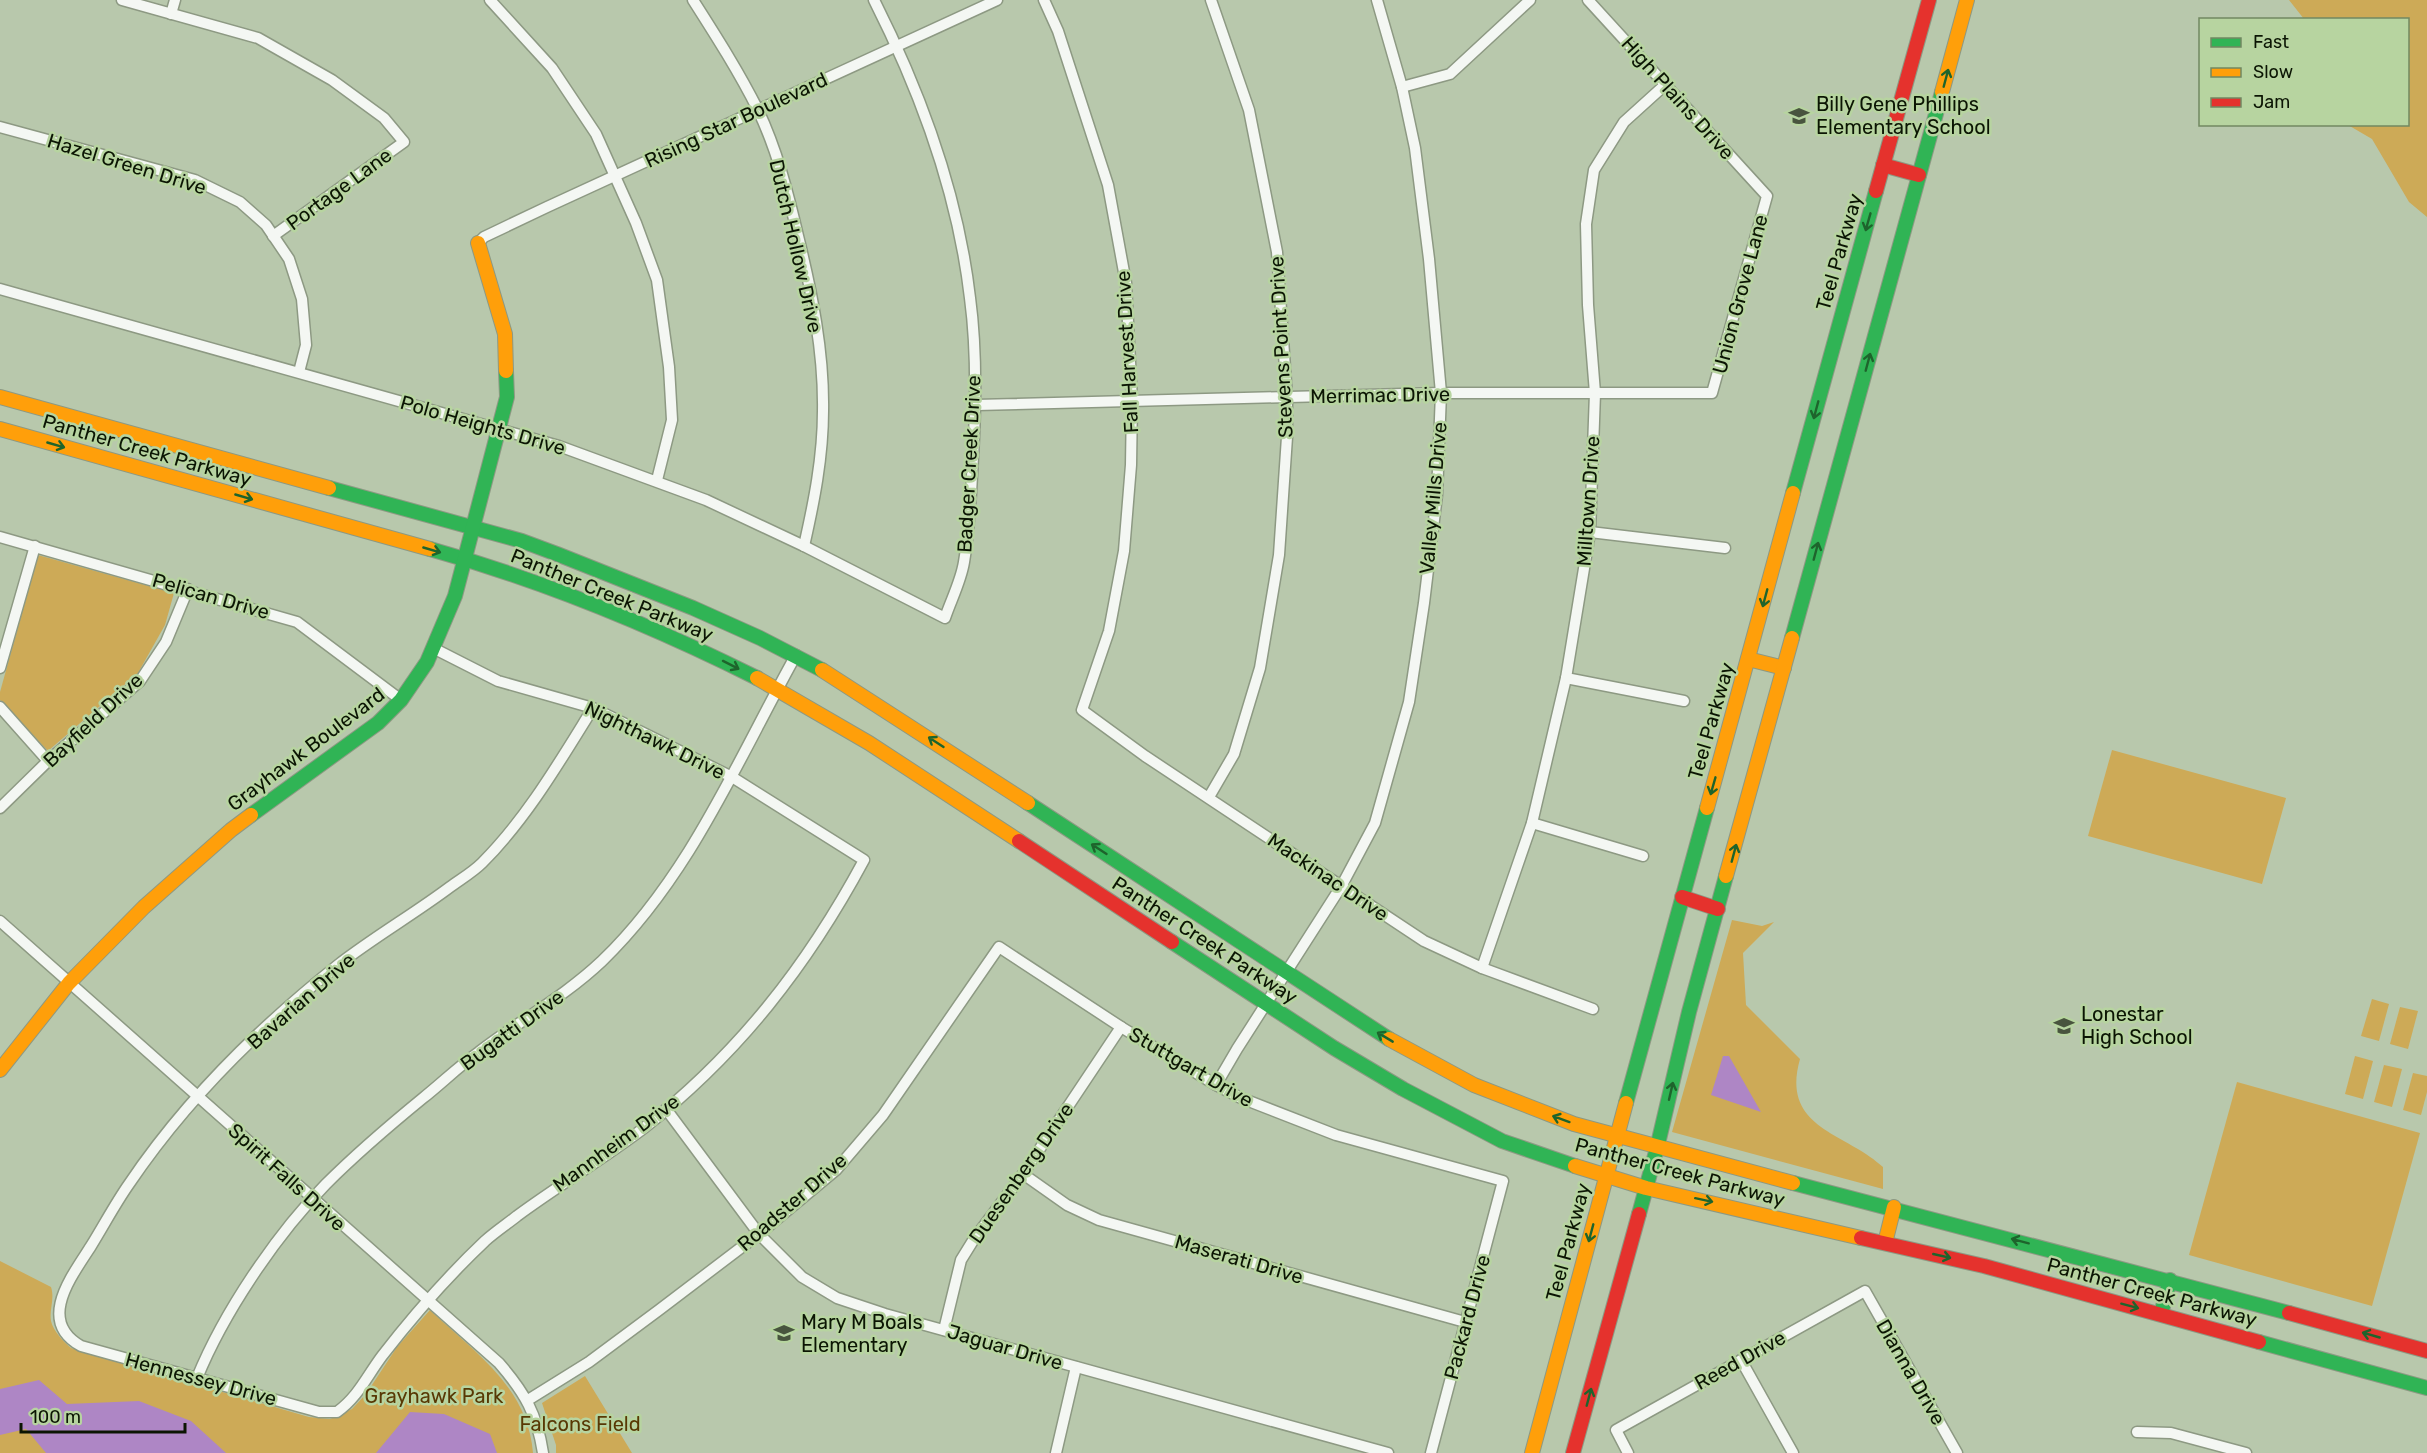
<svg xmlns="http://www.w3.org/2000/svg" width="2427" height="1453" font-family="Rubik,sans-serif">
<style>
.green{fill:#cdaa57}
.water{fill:#ae86c5}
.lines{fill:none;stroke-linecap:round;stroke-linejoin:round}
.street-casing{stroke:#8d9983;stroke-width:13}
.fast-casing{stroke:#8d9983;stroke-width:16}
.slow-casing{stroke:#8d9983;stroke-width:16}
.jam-casing{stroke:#8d9983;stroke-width:16}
.street{stroke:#f4f7f3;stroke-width:10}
.fast{stroke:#30b455;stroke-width:14}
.slow{stroke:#ff9f0a;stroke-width:14}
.jam{stroke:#e5322d;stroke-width:14}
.oneway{stroke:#1e642c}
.labels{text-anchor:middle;stroke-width:5;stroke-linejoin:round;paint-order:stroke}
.street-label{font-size:20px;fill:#0b1503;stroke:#b7d4a0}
.poi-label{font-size:20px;fill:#0b1503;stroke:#b7d4a0;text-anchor:start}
.park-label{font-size:20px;fill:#583804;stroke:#b7d4a0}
</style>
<rect width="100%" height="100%" fill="#b8c8ac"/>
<g class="green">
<polygon points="2289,0 2427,0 2427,217 2409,202 2372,139 2348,125 2408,124 2408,20 2304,19"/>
<polygon points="38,555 174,593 165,625 138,673 48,751 0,700 0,692"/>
<polygon points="2112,750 2286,798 2262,884 2088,836"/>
<path d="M1732,920L1762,926L1774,922L1743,953L1746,1005L1800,1059C1780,1129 1846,1132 1883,1167V1189L1672,1132Z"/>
<polygon points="2372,999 2389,1004 2379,1041 2361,1036"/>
<polygon points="2400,1007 2418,1011 2408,1049 2390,1044"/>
<polygon points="2355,1056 2373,1061 2363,1099 2345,1094"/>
<polygon points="2384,1065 2402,1069 2392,1107 2374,1102"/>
<polygon points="2413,1073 2427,1076 2427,1092 2421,1115 2403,1110"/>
<polygon points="2237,1082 2420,1133 2372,1306 2189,1255"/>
<path d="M0,1261L51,1287C55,1299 49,1310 51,1321C53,1331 64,1342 71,1348L309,1417L330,1419L352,1409L366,1394L397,1347L430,1310C474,1352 528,1387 533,1453H0Z"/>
<polygon points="585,1376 632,1453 556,1453 556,1445 542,1403"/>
</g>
<g class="water">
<polygon points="1723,1056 1729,1056 1761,1112 1711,1095"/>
<polygon points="39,1380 67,1404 139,1401 191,1421 226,1453 46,1453 26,1429 0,1435 0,1389"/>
<polygon points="410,1412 444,1414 490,1434 497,1453 376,1453"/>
</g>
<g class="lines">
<g class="street-casing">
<g id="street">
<polyline points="122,0 258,38 332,80 384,118 404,142 273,236"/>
<polyline points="490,0 552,68 596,134 636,223 657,280 669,367 672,420 657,480"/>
<path d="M693,0C716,36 739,72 758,110C777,150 788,193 798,236C812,293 824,352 823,411C823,457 814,502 804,546"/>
<polyline points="1044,0 1058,31 1108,185 1126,283 1132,401 1131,465 1124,551 1109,631 1082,710 1145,756 1424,941 1482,968 1593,1009"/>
<polyline points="171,14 175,0"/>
<polyline points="1402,87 1450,74 1530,0"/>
<polyline points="0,127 195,180 240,202 266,225 289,259 302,299 306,345 299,372"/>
<polyline points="478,243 484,237 547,207 997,0"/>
<path d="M0,289L559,446L706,500L804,546L945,618C951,600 961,581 964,562C970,528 971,492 973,457C976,405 977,350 970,298C958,194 921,93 874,0"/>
<polyline points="976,405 1441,393 1712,393 1767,196 1588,0"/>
<polyline points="1590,532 1725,548"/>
<polyline points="0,537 297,622 401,700"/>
<path d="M433,648L498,681L593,708L732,777L864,860C807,966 739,1053 644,1128C603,1159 559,1185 517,1216C507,1224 495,1232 485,1241C448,1276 413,1316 382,1356C367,1376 358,1397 337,1412H319L81,1346C36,1321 72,1276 91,1246C104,1225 115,1204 129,1184C185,1101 260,1027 338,965C374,937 414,914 450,887C461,879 473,872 482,863C527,818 560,761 593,708"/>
<polyline points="0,668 35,546"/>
<polyline points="1566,678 1684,701"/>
<polyline points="0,707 48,761"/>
<polyline points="1209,797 1234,754 1260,668 1279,555 1287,437 1287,397 1277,252 1249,110 1211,0"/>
<polyline points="0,808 48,761 140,681 166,642 188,589"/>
<polyline points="1532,823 1643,856"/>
<path d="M0,921L499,1363C525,1393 537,1414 543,1453"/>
<polyline points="1482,968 1532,823 1566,678 1590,532 1595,393 1588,305 1586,224 1594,170 1624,122 1666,84"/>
<polyline points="1216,1085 1237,1049 1342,885 1375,823 1409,702 1424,603 1437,495 1441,393 1429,259 1415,148 1402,87 1377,0"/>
<polyline points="666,1109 759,1234 802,1277 837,1298 885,1314 1388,1453"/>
<polyline points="1023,1174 1067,1205 1099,1220 1465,1322"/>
<polyline points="944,1330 961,1260 974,1239 1023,1174 1121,1027"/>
<polyline points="1741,1360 1793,1453"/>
<path d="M197,1378C224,1312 276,1235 326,1184C357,1153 390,1125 423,1098C442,1083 459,1066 479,1052C519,1021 564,997 602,961C690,876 737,761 796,655"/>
<polyline points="528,1400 589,1362 659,1310 759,1234 836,1170 883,1115 999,947 1121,1027 1216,1085 1241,1098 1336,1135 1503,1181 1431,1453"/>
<polyline points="2137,1432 2171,1433 2246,1453"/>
<polyline points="1056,1453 1076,1367"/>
<polyline points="1628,1453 1616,1430 1865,1291 1957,1453"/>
</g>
</g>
<g class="fast-casing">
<g id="fast">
<polyline points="329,488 522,541 557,554 693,608 760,638 822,670"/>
<polyline points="1793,493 1876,191"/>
<path d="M430,549C541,580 655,627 757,678"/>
<polyline points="1792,638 1942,92"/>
<polyline points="1028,803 1389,1039"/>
<polyline points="251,815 378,723 401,700 427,662 455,596 507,397 506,371"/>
<polyline points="1172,942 1334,1048 1403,1089 1502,1141 1575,1166"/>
<polyline points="1626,1103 1707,808"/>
<polyline points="1793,1183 2289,1313"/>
<polyline points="1639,1214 1657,1148 1689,1012 1726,876"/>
<polyline points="2161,1314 2170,1280"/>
<polyline points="2259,1342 2427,1388"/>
</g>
</g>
<g class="slow-casing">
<g id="slow">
<polyline points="1942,92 1967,0"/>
<polyline points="478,243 505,334 506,371"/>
<polyline points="0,397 329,488"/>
<polyline points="0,429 430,549"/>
<polyline points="1748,659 1784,668"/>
<polyline points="822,670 1028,803"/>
<polyline points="757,678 869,743 1019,841"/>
<polyline points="1707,808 1793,493"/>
<polyline points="1726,876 1792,638"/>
<polyline points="1389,1039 1474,1085 1574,1124 1793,1183"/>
<polyline points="0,1070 69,983 144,907 231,830 251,815"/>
<polyline points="1575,1166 1646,1188 1861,1238"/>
<polyline points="1885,1243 1894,1207"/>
<polyline points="1532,1453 1626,1103"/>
</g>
</g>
<g class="jam-casing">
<g id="jam">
<polyline points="1883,165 1919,175"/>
<polyline points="1876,191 1929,0"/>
<polyline points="1019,841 1172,942"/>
<polyline points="1682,897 1718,909"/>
<polyline points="1861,1238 1984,1266 2259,1342"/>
<polyline points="2289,1313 2427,1351"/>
<polyline points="1573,1453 1639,1214"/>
</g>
</g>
<use href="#street" class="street"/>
<use href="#fast" class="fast"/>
<use href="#slow" class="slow"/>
<use href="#jam" class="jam"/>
</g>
<defs><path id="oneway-shaft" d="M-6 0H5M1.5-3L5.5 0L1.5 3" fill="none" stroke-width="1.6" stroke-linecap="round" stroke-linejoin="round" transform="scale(1.5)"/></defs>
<g class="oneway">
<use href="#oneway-shaft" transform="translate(1946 78) rotate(-75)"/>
<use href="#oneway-shaft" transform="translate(1868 222) rotate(106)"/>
<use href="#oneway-shaft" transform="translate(1868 362) rotate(-75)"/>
<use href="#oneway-shaft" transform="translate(1816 410) rotate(105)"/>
<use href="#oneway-shaft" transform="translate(56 445) rotate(16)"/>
<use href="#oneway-shaft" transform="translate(244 497) rotate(16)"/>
<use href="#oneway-shaft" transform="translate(432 550) rotate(16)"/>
<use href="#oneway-shaft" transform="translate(1816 551) rotate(-75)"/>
<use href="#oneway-shaft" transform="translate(1765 598) rotate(105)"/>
<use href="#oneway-shaft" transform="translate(731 665) rotate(27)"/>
<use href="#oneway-shaft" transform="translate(936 742) rotate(-147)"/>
<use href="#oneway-shaft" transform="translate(1713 786) rotate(106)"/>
<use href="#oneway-shaft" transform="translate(1099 849) rotate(-147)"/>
<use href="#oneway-shaft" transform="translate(1734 853) rotate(-75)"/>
<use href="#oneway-shaft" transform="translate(1385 1037) rotate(-149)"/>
<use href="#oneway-shaft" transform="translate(1671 1091) rotate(-77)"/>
<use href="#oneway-shaft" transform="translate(1561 1119) rotate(-160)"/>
<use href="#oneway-shaft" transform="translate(1704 1200) rotate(12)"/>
<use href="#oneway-shaft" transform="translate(1591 1233) rotate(105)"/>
<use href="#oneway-shaft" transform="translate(2020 1241) rotate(-165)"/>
<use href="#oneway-shaft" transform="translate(1942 1256) rotate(13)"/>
<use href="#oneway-shaft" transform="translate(2130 1306) rotate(15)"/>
<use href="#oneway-shaft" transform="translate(2371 1335) rotate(-164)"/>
<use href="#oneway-shaft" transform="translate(1589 1397) rotate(-75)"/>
</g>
<defs>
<g id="school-bare" transform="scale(1.62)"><path d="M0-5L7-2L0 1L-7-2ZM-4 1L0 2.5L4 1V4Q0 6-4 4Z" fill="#48543e" stroke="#b7d4a0" stroke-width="2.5" paint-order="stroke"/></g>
</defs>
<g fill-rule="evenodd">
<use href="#school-bare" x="1799" y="116"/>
<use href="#school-bare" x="2064" y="1026"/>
<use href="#school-bare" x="784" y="1333"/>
</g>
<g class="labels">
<g class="street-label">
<text transform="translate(1678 98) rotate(48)" y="7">High Plains Drive</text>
<text transform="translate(736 120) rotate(-25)" y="7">Rising Star Boulevard</text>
<text transform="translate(127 164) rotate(17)" y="7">Hazel Green Drive</text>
<text transform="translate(339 189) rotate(-36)" y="7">Portage Lane</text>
<text transform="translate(796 246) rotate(77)" y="7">Dutch Hollow Drive</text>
<text transform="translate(1839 252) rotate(-74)" y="7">Teel Parkway</text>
<text transform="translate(1740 294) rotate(-75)" y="7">Union Grove Lane</text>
<text transform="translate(1281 347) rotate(-93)" y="7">Stevens Point Drive</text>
<text transform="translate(1127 352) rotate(-93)" y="7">Fall Harvest Drive</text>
<text transform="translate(1380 395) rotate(-1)" y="7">Merrimac Drive</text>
<text transform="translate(483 425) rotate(16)" y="7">Polo Heights Drive</text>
<text transform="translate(147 450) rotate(16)" y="7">Panther Creek Parkway</text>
<text transform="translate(969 464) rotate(-87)" y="7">Badger Creek Drive</text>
<text transform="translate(1433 498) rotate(-85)" y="7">Valley Mills Drive</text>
<text transform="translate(1588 501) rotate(-86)" y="7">Milltown Drive</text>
<text transform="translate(612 595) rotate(22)" y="7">Panther Creek Parkway</text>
<text transform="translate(211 596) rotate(16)" y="7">Pelican Drive</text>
<text transform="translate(93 720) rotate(-43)" y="7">Bayfield Drive</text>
<text transform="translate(1711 721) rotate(-74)" y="7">Teel Parkway</text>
<text transform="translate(655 740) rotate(26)" y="7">Nighthawk Drive</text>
<text transform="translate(306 749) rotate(-37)" y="7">Grayhawk Boulevard</text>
<text transform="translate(1328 877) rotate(34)" y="7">Mackinac Drive</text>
<text transform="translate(1205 940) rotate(33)" y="7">Panther Creek Parkway</text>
<text transform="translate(301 1001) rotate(-41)" y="7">Bavarian Drive</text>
<text transform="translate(512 1030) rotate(-36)" y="7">Bugatti Drive</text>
<text transform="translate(1191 1067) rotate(30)" y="7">Stuttgart Drive</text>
<text transform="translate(616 1143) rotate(-36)" y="7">Mannheim Drive</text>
<text transform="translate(1680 1172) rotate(15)" y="7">Panther Creek Parkway</text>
<text transform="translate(1021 1173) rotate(-55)" y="7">Duesenberg Drive</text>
<text transform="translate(287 1177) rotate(42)" y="7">Spirit Falls Drive</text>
<text transform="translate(792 1202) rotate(-41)" y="7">Roadster Drive</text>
<text transform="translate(1568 1242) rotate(-75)" y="7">Teel Parkway</text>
<text transform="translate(1239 1259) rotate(16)" y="7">Maserati Drive</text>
<text transform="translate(2152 1292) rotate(15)" y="7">Panther Creek Parkway</text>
<text transform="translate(1467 1317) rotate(-75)" y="7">Packard Drive</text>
<text transform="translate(1005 1347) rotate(16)" y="7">Jaguar Drive</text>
<text transform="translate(1740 1360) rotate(-29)" y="7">Reed Drive</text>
<text transform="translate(1911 1372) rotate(60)" y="7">Dianna Drive</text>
<text transform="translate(201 1379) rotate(15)" y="7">Hennessey Drive</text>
</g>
<g class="poi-label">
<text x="1816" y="111">Billy Gene Phillips<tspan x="1816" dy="23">Elementary School</tspan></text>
<text x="2081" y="1021">Lonestar<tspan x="2081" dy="23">High School</tspan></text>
<text x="801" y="1329">Mary M Boals<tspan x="801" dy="23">Elementary</tspan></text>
</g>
<g class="park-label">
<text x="434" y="1403">Grayhawk Park</text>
<text x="580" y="1431">Falcons Field</text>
</g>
</g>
<rect x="2199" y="18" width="210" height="108" fill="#b7d4a0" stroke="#728861" stroke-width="1.5"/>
<rect x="2211" y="38" width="30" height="9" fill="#30b455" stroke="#728861" stroke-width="1.5"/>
<text x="2253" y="48" font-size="18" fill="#0b1503">Fast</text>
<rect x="2211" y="68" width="30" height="9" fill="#ff9f0a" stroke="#728861" stroke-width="1.5"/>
<text x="2253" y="78" font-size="18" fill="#0b1503">Slow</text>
<rect x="2211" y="98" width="30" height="9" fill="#e5322d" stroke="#728861" stroke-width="1.5"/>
<text x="2253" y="108" font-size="18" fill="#0b1503">Jam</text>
<path d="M21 1423v9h164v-9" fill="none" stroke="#0b1503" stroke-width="3"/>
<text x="30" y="1423" font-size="18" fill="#0b1503" stroke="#b7d4a0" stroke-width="4.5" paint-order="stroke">100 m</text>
</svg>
